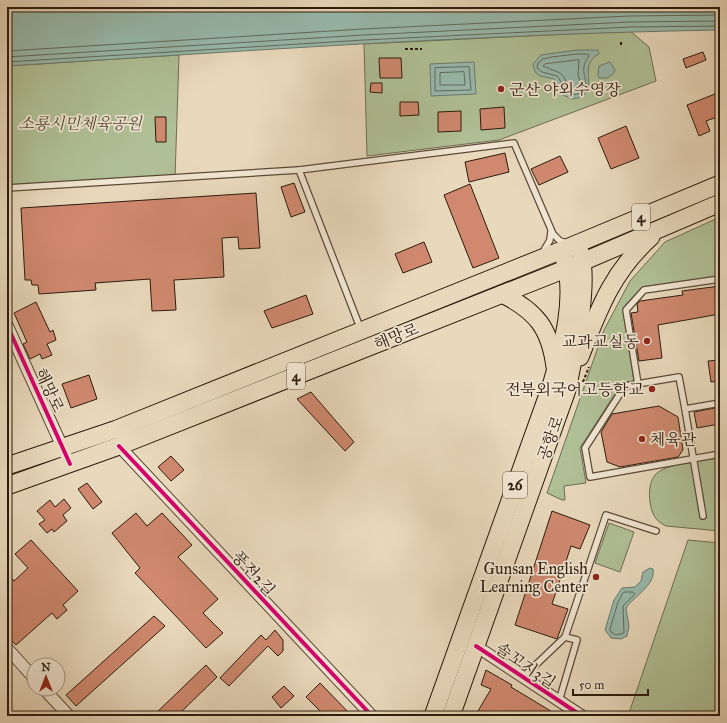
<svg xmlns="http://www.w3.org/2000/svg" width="727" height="723" font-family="'IM FELL Great Primer','Noto Serif KR',serif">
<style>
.green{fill:#b0c096;stroke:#6e6d52}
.water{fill:#98baad;stroke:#6d7a6d}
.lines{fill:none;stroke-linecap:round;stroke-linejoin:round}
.shore{stroke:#626a5d;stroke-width:1}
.building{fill:#d0896f;stroke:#2c1a0d}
.service-casing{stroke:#5b4a39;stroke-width:8}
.minor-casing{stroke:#5b4a39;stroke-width:13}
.primary-casing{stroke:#2c1a0d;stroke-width:19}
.path{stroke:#2c1a0d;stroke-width:2;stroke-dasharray:3 2;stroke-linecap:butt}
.service{stroke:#f1e6d3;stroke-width:5.5}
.minor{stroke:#f1e6d3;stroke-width:11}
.primary{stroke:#e9d9bc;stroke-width:17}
.cycleway-casing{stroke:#f1e6d3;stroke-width:6}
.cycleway{stroke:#d6006c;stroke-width:4}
.poi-dot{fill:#8f2418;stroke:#f1e6d3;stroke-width:1.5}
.labels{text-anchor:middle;stroke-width:3.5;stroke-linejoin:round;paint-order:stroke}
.shield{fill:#f1e6d3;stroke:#675748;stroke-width:1}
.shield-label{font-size:15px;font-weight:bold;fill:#2c1a0d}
.poi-label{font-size:16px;fill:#2c1a0d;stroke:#f1e6d3;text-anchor:end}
.park-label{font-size:16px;font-style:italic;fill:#544c36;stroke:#f1e6d3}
.street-label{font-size:16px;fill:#2c1a0d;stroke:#f1e6d3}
</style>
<rect width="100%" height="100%" fill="#e9d9bc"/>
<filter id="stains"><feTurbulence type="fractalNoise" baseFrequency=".005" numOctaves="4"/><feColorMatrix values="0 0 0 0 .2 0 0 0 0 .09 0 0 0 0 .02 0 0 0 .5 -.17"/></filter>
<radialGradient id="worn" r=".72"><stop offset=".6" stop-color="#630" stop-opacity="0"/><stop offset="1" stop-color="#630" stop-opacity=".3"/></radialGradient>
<g class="green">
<polygon points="630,31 649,47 656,81 499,140 367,156 364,44"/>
<polygon points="179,55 175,178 7,188 7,66"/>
<polygon points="720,217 720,276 643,287 623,309 634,381 622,383 580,448 586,483 564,486 565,500 562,500 547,493 604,330 630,281 665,242"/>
<path d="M720,458V531L666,526C655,521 652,514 650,502C649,494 649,482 655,475C665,463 704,460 720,458Z"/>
<polygon points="609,523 634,532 620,572 595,563"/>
<polygon points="688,540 720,543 720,716 628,716"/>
</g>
<g class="water">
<path d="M7,7H720V30C482,34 244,51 7,66Z"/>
<path d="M577,50H598L599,54C574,66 605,95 572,99L563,95L554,79L540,76L535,72L533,64L541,55Z"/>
<polygon points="474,62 476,94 431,96 430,64"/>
<polygon points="610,62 615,70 613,74 607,78 599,78 598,75 599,66"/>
<path d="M650,568L653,569C656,585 634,596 626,608L629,626L627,636L621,639L611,638L605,630L614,600L622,588L635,587L641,581L643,572Z"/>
</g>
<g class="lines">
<g class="shore">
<polyline points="7,51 363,29 629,16 720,15"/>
<path d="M577,54H588L589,56C580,68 585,73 586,85C584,90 582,93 577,94C564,98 563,82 557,76L542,72L537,68L538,63L543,59L552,57Z"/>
<polyline points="7,57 364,35 629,22 720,21"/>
<polygon points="579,60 578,75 581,84 579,88 574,90 568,87 564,77 560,73 543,66 545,64"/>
<polyline points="7,62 364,40 630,27 720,26"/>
<polygon points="469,67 471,90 435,91 435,68"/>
<polygon points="464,72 465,85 440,85 440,73"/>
<polygon points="624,592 633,592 635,594 623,606 624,633 616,635 611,632 610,629 618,602"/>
</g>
</g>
<g class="building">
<polygon points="703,52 706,60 686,68 683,59"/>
<polygon points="379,58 401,58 402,78 380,78"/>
<polygon points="371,83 382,83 382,93 370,92"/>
<polygon points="720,92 720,116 706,121 710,131 699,136 687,105"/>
<polygon points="400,102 418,102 419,115 400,116"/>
<polygon points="504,107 505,128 481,130 480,109"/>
<polygon points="461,111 461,131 438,132 438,112"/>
<polygon points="155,117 166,117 166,142 156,142"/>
<polygon points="626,126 639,158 611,169 598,138"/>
<polygon points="505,153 509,172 469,182 465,162"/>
<polygon points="560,156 568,172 539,185 531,169"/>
<polygon points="294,183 305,212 291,217 281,187"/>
<polygon points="470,184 499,258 473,268 444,195"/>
<polygon points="256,193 260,248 239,249 238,237 222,238 224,277 174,280 176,310 152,311 150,279 95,283 96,290 39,294 38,285 32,285 31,280 25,280 21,208"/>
<polygon points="424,242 432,262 403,273 395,254"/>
<polygon points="720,286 720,314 658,325 662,358 639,361 631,313 638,312 637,304 640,301 683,295 682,291"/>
<polygon points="306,295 313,314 272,328 264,311"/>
<polygon points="36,302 50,332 53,330 56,340 47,344 52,355 42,359 40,354 30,359 23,344 27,342 14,313"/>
<polygon points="720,360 720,381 711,382 708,361"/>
<polygon points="89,375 97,399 71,408 62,384"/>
<polygon points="311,392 354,442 345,451 297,399"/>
<polygon points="659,406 678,417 683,450 678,457 620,467 607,462 601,432 612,414"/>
<polygon points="720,407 720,424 697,428 694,412"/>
<polygon points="171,456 184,470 171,481 158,467"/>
<polygon points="87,483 102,502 93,509 78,489"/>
<polygon points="64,499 71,508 63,515 67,521 54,532 52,529 47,533 39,524 45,520 37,511 50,500 55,507"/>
<polygon points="552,511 590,525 580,549 571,546 552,604 568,609 557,639 515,625"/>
<polygon points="136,513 147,526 162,513 192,545 178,557 218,599 203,613 223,633 206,648 135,573 140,568 112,533"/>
<polygon points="31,540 78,591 63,605 67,610 57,619 52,613 16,645 7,636 7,573 14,581 28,568 15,554"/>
<polygon points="154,616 165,626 76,706 66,695"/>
<polygon points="275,630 283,640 283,651 278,656 268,646 229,686 220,678 261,635 266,640"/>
<polygon points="206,665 217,677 177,716 153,716"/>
<polygon points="486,670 512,685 511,687 559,716 525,716 517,711 514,716 475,716 491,689 481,685"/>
<polygon points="320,683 352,716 325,716 306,697"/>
<polygon points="284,686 294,696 281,708 272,697"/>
</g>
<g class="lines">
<g class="service-casing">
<g id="service">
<polyline points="7,188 299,170"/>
<polyline points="543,252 550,240 551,231"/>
<polyline points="361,330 299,170 514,143 553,234 560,241 567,243"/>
<polyline points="638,384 626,310 644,290 720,279"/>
<polyline points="685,409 679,377 625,386 585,448 590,477 720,454"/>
<polyline points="703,516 685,409 720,403"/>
<polyline points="523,677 565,637 606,515 656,531"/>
<polyline points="559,701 577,640 565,637"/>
</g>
</g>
<g class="minor-casing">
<g id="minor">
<polyline points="7,325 70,464"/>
<polyline points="119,446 372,716"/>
<polyline points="476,646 582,716"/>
<polyline points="7,648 34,678"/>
<polyline points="44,689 69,716"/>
</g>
</g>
<g class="primary-casing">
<g id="primary">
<path d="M502,294C536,311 550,328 555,367"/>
<path d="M580,357C599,309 612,272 651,237"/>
<polyline points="7,466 117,429 562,250 720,184"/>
<polyline points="7,486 119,446 568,268 720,203"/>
<path d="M433,716L551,386C562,348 577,297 564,258"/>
<path d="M451,716L567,390C574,355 590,284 580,252"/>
</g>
</g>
<g class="path">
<polyline points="621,42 621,47"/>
<polyline points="405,49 422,49"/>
<polyline points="583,382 589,367"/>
</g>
<use href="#service" class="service"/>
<use href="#minor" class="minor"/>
<use href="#primary" class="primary"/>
<g class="cycleway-casing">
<g id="cycleway">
<polyline points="7,325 70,464"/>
<polyline points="119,446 372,716"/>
<polyline points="476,646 582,716"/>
</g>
</g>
<use href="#cycleway" class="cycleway"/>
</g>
<g class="poi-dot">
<circle cx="501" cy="89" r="4"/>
<circle cx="647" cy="341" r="4"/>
<circle cx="652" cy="389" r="4"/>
<circle cx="642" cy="439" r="4"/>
<circle cx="596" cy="577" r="4"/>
</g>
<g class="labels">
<g class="shield">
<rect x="632" y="204" width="18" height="26" rx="3"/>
<rect x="287" y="363" width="18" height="26" rx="3"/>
<rect x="503" y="472" width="24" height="26" rx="3"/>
</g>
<g class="shield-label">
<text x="641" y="222">4</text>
<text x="296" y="381">4</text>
<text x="515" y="490">26</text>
</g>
<g class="poi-label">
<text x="509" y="95" text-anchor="start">군산 야외수영장</text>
<text x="639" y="347">교과교실동</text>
<text x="644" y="395">전북외국어고등학교</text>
<text x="650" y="445" text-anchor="start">체육관</text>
<text x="588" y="574">Gunsan English<tspan x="588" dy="18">Learning Center</tspan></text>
</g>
<g class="park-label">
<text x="80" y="129">소룡시민체육공원</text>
</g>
<g class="street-label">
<text transform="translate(396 336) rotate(-22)" y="6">해망로</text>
<text transform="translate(50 390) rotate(65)" y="6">해망로</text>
<text transform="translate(550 438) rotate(-70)" y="6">공항로</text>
<text transform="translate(254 573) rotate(47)" y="6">풍전2길</text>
<text transform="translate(526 665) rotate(34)" y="6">솔꼬지3길</text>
</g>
</g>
<rect width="727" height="723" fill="none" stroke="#e9d9bc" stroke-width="24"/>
<rect x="8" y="8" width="711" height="707" fill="none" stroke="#2c1a0d" stroke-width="2"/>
<rect x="12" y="12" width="703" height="699" fill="none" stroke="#2c1a0d"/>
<g transform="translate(46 677)"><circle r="19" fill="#f1e6d3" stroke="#a29484"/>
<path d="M0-3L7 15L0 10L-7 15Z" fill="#8f2418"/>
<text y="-6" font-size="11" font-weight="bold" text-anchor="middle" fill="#2c1a0d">N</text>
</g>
<path d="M573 689v6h75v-6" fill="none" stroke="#2c1a0d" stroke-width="2"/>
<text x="579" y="689" font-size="12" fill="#2c1a0d" stroke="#f1e6d3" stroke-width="3" paint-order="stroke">50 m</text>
<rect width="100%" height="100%" filter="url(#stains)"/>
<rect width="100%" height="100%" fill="url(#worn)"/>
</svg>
